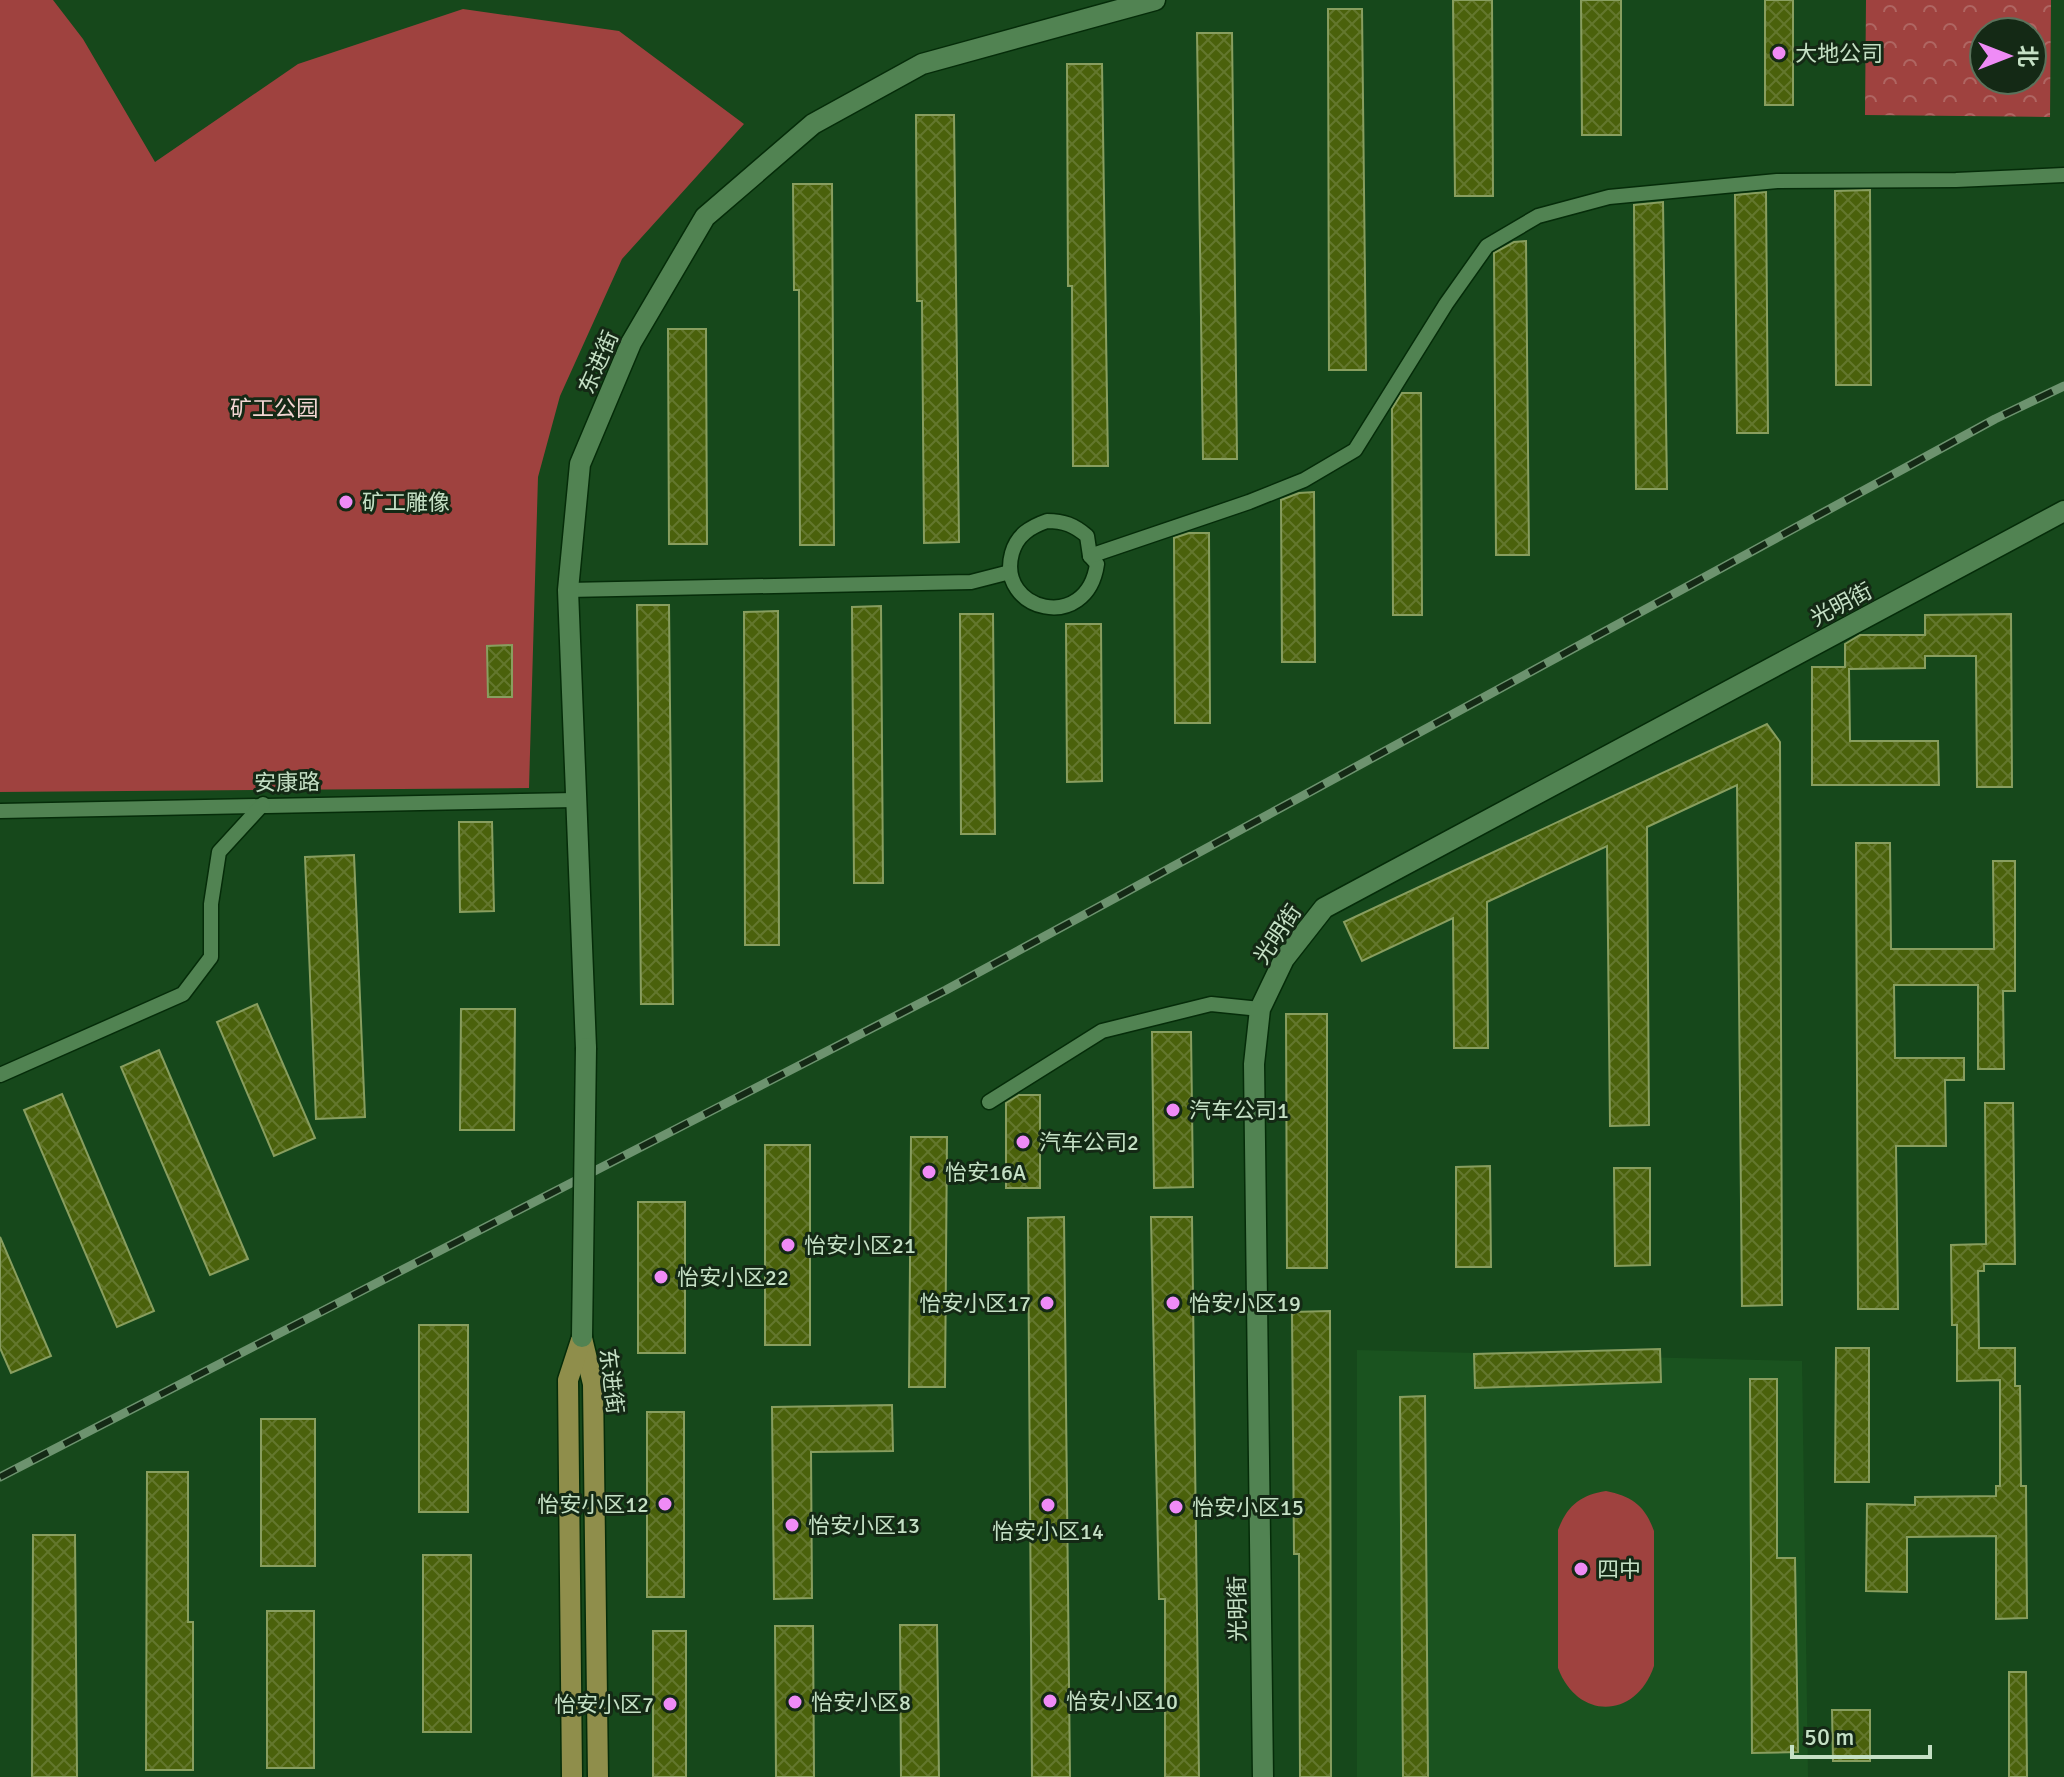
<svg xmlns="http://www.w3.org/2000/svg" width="2064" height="1777" font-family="Signika,'Noto Sans SC',sans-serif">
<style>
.built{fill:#1a531f}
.forest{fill:url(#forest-crowns);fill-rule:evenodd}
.park{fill:#9f423f}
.building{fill:url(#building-cross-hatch);stroke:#889e5f;stroke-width:2}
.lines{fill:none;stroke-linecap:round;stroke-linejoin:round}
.street-casing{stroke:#052c09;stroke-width:17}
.secondary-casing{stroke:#052c09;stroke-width:23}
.primary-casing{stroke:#052c09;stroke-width:23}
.street{stroke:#518352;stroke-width:14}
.secondary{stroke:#518352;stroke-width:20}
.primary{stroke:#8f8e4b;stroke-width:20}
.rail-casing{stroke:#6d936f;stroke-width:9}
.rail{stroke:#142915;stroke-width:6;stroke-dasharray:18;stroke-linecap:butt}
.secondary-bridge-casing{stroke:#052c09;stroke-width:23;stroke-linecap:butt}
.secondary-bridge{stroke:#518352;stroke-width:20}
.poi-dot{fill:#ef8bf6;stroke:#142915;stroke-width:3}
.labels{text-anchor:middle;stroke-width:6;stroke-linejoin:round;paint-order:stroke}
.poi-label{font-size:22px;fill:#c5e0c5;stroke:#142915;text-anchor:start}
.street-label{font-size:22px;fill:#c5e0c5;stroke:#142915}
.park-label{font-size:22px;fill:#f3d6d3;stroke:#142915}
</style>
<defs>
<pattern id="forest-crowns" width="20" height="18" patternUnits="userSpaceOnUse" patternTransform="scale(2)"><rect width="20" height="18" fill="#9f423f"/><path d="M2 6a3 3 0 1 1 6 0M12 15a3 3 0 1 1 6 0" fill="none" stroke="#af6662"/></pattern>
<pattern id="building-cross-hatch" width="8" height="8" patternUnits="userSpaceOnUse" patternTransform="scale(2)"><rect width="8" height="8" fill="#4a610b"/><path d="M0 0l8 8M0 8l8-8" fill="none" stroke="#63772d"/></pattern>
</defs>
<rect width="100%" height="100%" fill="#16481b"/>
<polygon class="built" points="1357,1350 1802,1361 1808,1777 1357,1777"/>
<path class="forest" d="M1866,0H2051L2050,117L1865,115ZM1984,32H2032V80H1984Z"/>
<g class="park">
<polygon points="0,0 53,0 83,39 155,162 298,64 463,9 619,31 744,124 622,259 560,396 538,477 529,788 0,792"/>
<path d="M1606,1491C1632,1496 1645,1506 1654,1531V1666C1636,1719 1578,1721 1558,1668V1530C1567,1506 1580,1495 1606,1491Z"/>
</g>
<g class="building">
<polygon points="1453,0 1492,0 1493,196 1455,196"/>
<polygon points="1581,0 1621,0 1621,135 1582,135"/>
<rect x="1765" y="0" width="28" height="105"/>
<polygon points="1328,9 1362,9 1366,370 1329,370"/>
<polygon points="1197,33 1232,33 1237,459 1203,459"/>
<polygon points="1067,64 1102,64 1108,466 1073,466 1072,286 1068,286"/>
<polygon points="916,115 954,115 959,542 924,543 922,301 917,301"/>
<polygon points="793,184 832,184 834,545 800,545 799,290 794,290"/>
<polygon points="1870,190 1871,385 1836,385 1835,191"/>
<polygon points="1766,192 1768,433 1737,433 1735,195"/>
<polygon points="1663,202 1667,489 1636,489 1634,205"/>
<polygon points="1526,241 1529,555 1496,555 1494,253 1514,242"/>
<polygon points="668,329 706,329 707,544 669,544"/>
<polygon points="1402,393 1421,393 1422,615 1393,615 1392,409"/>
<polygon points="1314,492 1315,662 1282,662 1281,500 1299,493"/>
<polygon points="1189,533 1209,533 1210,723 1175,723 1174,538"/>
<polygon points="637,605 669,605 673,1004 641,1004"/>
<polygon points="881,606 883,883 854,883 852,607"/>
<polygon points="778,611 779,945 745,945 744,612"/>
<polygon points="960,614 993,614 995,834 961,834"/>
<polygon points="2011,614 2012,787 1977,787 1976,656 1925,656 1925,668 1849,669 1850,741 1938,741 1939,785 1812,785 1812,667 1845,667 1845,644 1860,635 1925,635 1925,615"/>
<polygon points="1066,624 1101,624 1102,781 1067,782"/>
<polygon points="512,645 512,697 488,697 487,646"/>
<polygon points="1767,724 1780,742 1782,1305 1742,1306 1737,785 1647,827 1649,1125 1610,1126 1607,846 1487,902 1488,1048 1454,1048 1453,918 1362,961 1344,922"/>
<polygon points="459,822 492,822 494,911 460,912"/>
<polygon points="1856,843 1890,843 1891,949 1994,949 1993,861 2015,861 2015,991 2003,991 2004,1069 1978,1069 1978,985 1894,985 1895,1058 1964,1058 1964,1080 1945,1080 1946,1146 1896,1146 1898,1309 1858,1309"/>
<polygon points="354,855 365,1117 316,1119 305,857"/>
<polygon points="257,1004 315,1138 274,1156 217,1022"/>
<polygon points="461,1009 515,1009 514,1130 460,1130"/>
<polygon points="1286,1014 1327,1014 1327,1268 1287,1268"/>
<polygon points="1152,1032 1191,1032 1193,1187 1154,1188"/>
<polygon points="159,1050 248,1259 210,1275 121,1067"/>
<polygon points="62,1094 154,1311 117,1327 24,1110"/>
<polygon points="1019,1095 1040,1095 1040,1188 1006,1188 1006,1103"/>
<polygon points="1985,1103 2013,1103 2015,1264 1984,1264 1984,1271 1978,1271 1979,1348 2015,1348 2015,1386 2020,1386 2021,1486 2026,1486 2027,1618 1996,1619 1996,1536 1907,1537 1907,1592 1866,1591 1867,1504 1915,1505 1915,1497 1996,1496 1996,1486 2000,1486 2000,1380 1957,1381 1957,1325 1952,1325 1951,1245 1986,1244"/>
<polygon points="911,1137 947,1137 945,1387 909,1387"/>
<rect x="765" y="1145" width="45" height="200"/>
<polygon points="1490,1166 1491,1267 1456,1267 1456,1167"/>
<polygon points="1614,1168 1650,1168 1650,1265 1615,1266"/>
<rect x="638" y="1202" width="47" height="151"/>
<polygon points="1064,1217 1070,1777 1032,1777 1028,1218"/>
<polygon points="1151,1217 1192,1217 1199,1777 1165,1777 1165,1599 1159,1599"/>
<polygon points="0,1237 51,1356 11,1373 0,1348"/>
<polygon points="1330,1311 1331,1777 1300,1777 1299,1554 1294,1554 1292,1312"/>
<rect x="419" y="1325" width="49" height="187"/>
<polygon points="1836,1348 1869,1348 1869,1482 1835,1482"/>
<polygon points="1660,1349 1661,1382 1475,1388 1474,1354"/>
<polygon points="1750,1379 1777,1379 1777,1558 1795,1558 1798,1752 1752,1753"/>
<polygon points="1425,1396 1428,1777 1403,1777 1400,1397"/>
<polygon points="892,1405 893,1451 811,1452 812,1598 774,1599 772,1407"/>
<rect x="647" y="1412" width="37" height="185"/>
<rect x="261" y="1419" width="54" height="147"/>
<polygon points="147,1472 188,1472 188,1622 193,1622 193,1770 146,1770"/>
<polygon points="33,1535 75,1535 77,1777 32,1777"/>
<rect x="423" y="1555" width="48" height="177"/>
<rect x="267" y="1611" width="47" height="157"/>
<polygon points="900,1625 937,1625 939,1777 901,1777"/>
<polygon points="775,1626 813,1626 814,1777 776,1777"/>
<rect x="653" y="1631" width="33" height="146"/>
<polygon points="2009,1672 2026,1672 2027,1777 2009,1777"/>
<polygon points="1832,1710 1870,1710 1870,1761 1833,1761"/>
</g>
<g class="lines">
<g class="street-casing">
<g id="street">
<path d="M1047,521C1064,521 1074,525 1087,536L1090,556L1097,564C1087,634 996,611 1012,553C1017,535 1030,527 1047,521Z"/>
<polyline points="1090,556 1249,502 1304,480 1355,450 1446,304 1487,246 1538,216 1609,197 1777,181 1956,180 2064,175"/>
<polyline points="568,590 971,582 1010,572"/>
<polyline points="0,811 575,800"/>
<polyline points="0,1075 183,994 211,957 211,904 219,852 263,804"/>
<polyline points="989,1102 1102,1031 1211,1004 1260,1009"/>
</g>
</g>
<g class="secondary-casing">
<g id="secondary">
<polyline points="586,1048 568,590 580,464 631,343 705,217 813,124 922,64 1155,0"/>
<polyline points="1263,1777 1254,1064 1260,1009 1284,959 1324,908 2064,511"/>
</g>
</g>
<g class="primary-casing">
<g id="primary">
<polyline points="582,1338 593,1384 598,1777"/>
<polyline points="572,1777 568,1380 582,1337"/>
</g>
</g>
<use href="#street" class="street"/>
<use href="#secondary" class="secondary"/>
<use href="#primary" class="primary"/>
<g class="rail-casing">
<polyline id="rail" points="0,1477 946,990 1995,419 2064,386"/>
</g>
<use href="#rail" class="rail"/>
<g class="secondary-bridge-casing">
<polyline id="secondary-bridge" points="582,1337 586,1048"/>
</g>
<use href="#secondary-bridge" class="secondary-bridge"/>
</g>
<g class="poi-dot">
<circle cx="1779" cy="53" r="8"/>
<circle cx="346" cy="502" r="8"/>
<circle cx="1173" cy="1110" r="8"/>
<circle cx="1023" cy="1142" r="8"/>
<circle cx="929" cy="1172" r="8"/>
<circle cx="788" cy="1245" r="8"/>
<circle cx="661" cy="1277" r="8"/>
<circle cx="1047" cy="1303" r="8"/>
<circle cx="1173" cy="1303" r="8"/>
<circle cx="665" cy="1504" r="8"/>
<circle cx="1048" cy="1505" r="8"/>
<circle cx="1176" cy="1507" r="8"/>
<circle cx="792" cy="1525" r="8"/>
<circle cx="1581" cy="1569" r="8"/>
<circle cx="1050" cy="1701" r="8"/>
<circle cx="795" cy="1702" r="8"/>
<circle cx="670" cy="1704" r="8"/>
</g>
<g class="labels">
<g class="poi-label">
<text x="1795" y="61">大地公司</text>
<text x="362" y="510">矿工雕像</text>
<text x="1189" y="1118">汽车公司1</text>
<text x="1039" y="1150">汽车公司2</text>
<text x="945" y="1180">怡安16A</text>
<text x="804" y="1253">怡安小区21</text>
<text x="677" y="1285">怡安小区22</text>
<text x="1031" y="1311" text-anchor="end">怡安小区17</text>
<text x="1189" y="1311">怡安小区19</text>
<text x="649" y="1512" text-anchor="end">怡安小区12</text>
<text x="1192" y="1515">怡安小区15</text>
<text x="808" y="1533">怡安小区13</text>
<text x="1048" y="1539" text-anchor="middle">怡安小区14</text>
<text x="1597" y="1577">四中</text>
<text x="1066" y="1709">怡安小区10</text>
<text x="811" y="1710">怡安小区8</text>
<text x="654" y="1712" text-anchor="end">怡安小区7</text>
</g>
<g class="street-label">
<text transform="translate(598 362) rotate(-66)" y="8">东进街</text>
<text transform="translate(1841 604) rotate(-28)" y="8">光明街</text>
<text transform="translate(287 782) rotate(-1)" y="8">安康路</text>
<text transform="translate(1277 934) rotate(-56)" y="8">光明街</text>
<text transform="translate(612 1381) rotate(83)" y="8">东进街</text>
<text transform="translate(1237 1609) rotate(-91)" y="8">光明街</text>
</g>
<g class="park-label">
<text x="274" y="416">矿工公园</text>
</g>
</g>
<g transform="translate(2008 56) rotate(90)"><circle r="38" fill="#142915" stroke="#5b725b" stroke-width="2"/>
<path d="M0-6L14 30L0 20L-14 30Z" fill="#ef8bf6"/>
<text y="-12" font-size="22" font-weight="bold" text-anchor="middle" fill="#c5e0c5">北</text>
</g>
<path d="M1792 1745v12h138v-12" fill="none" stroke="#c5e0c5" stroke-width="4"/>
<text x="1804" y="1745" font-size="24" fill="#c5e0c5" stroke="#142915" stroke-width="6" paint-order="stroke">50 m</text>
</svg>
